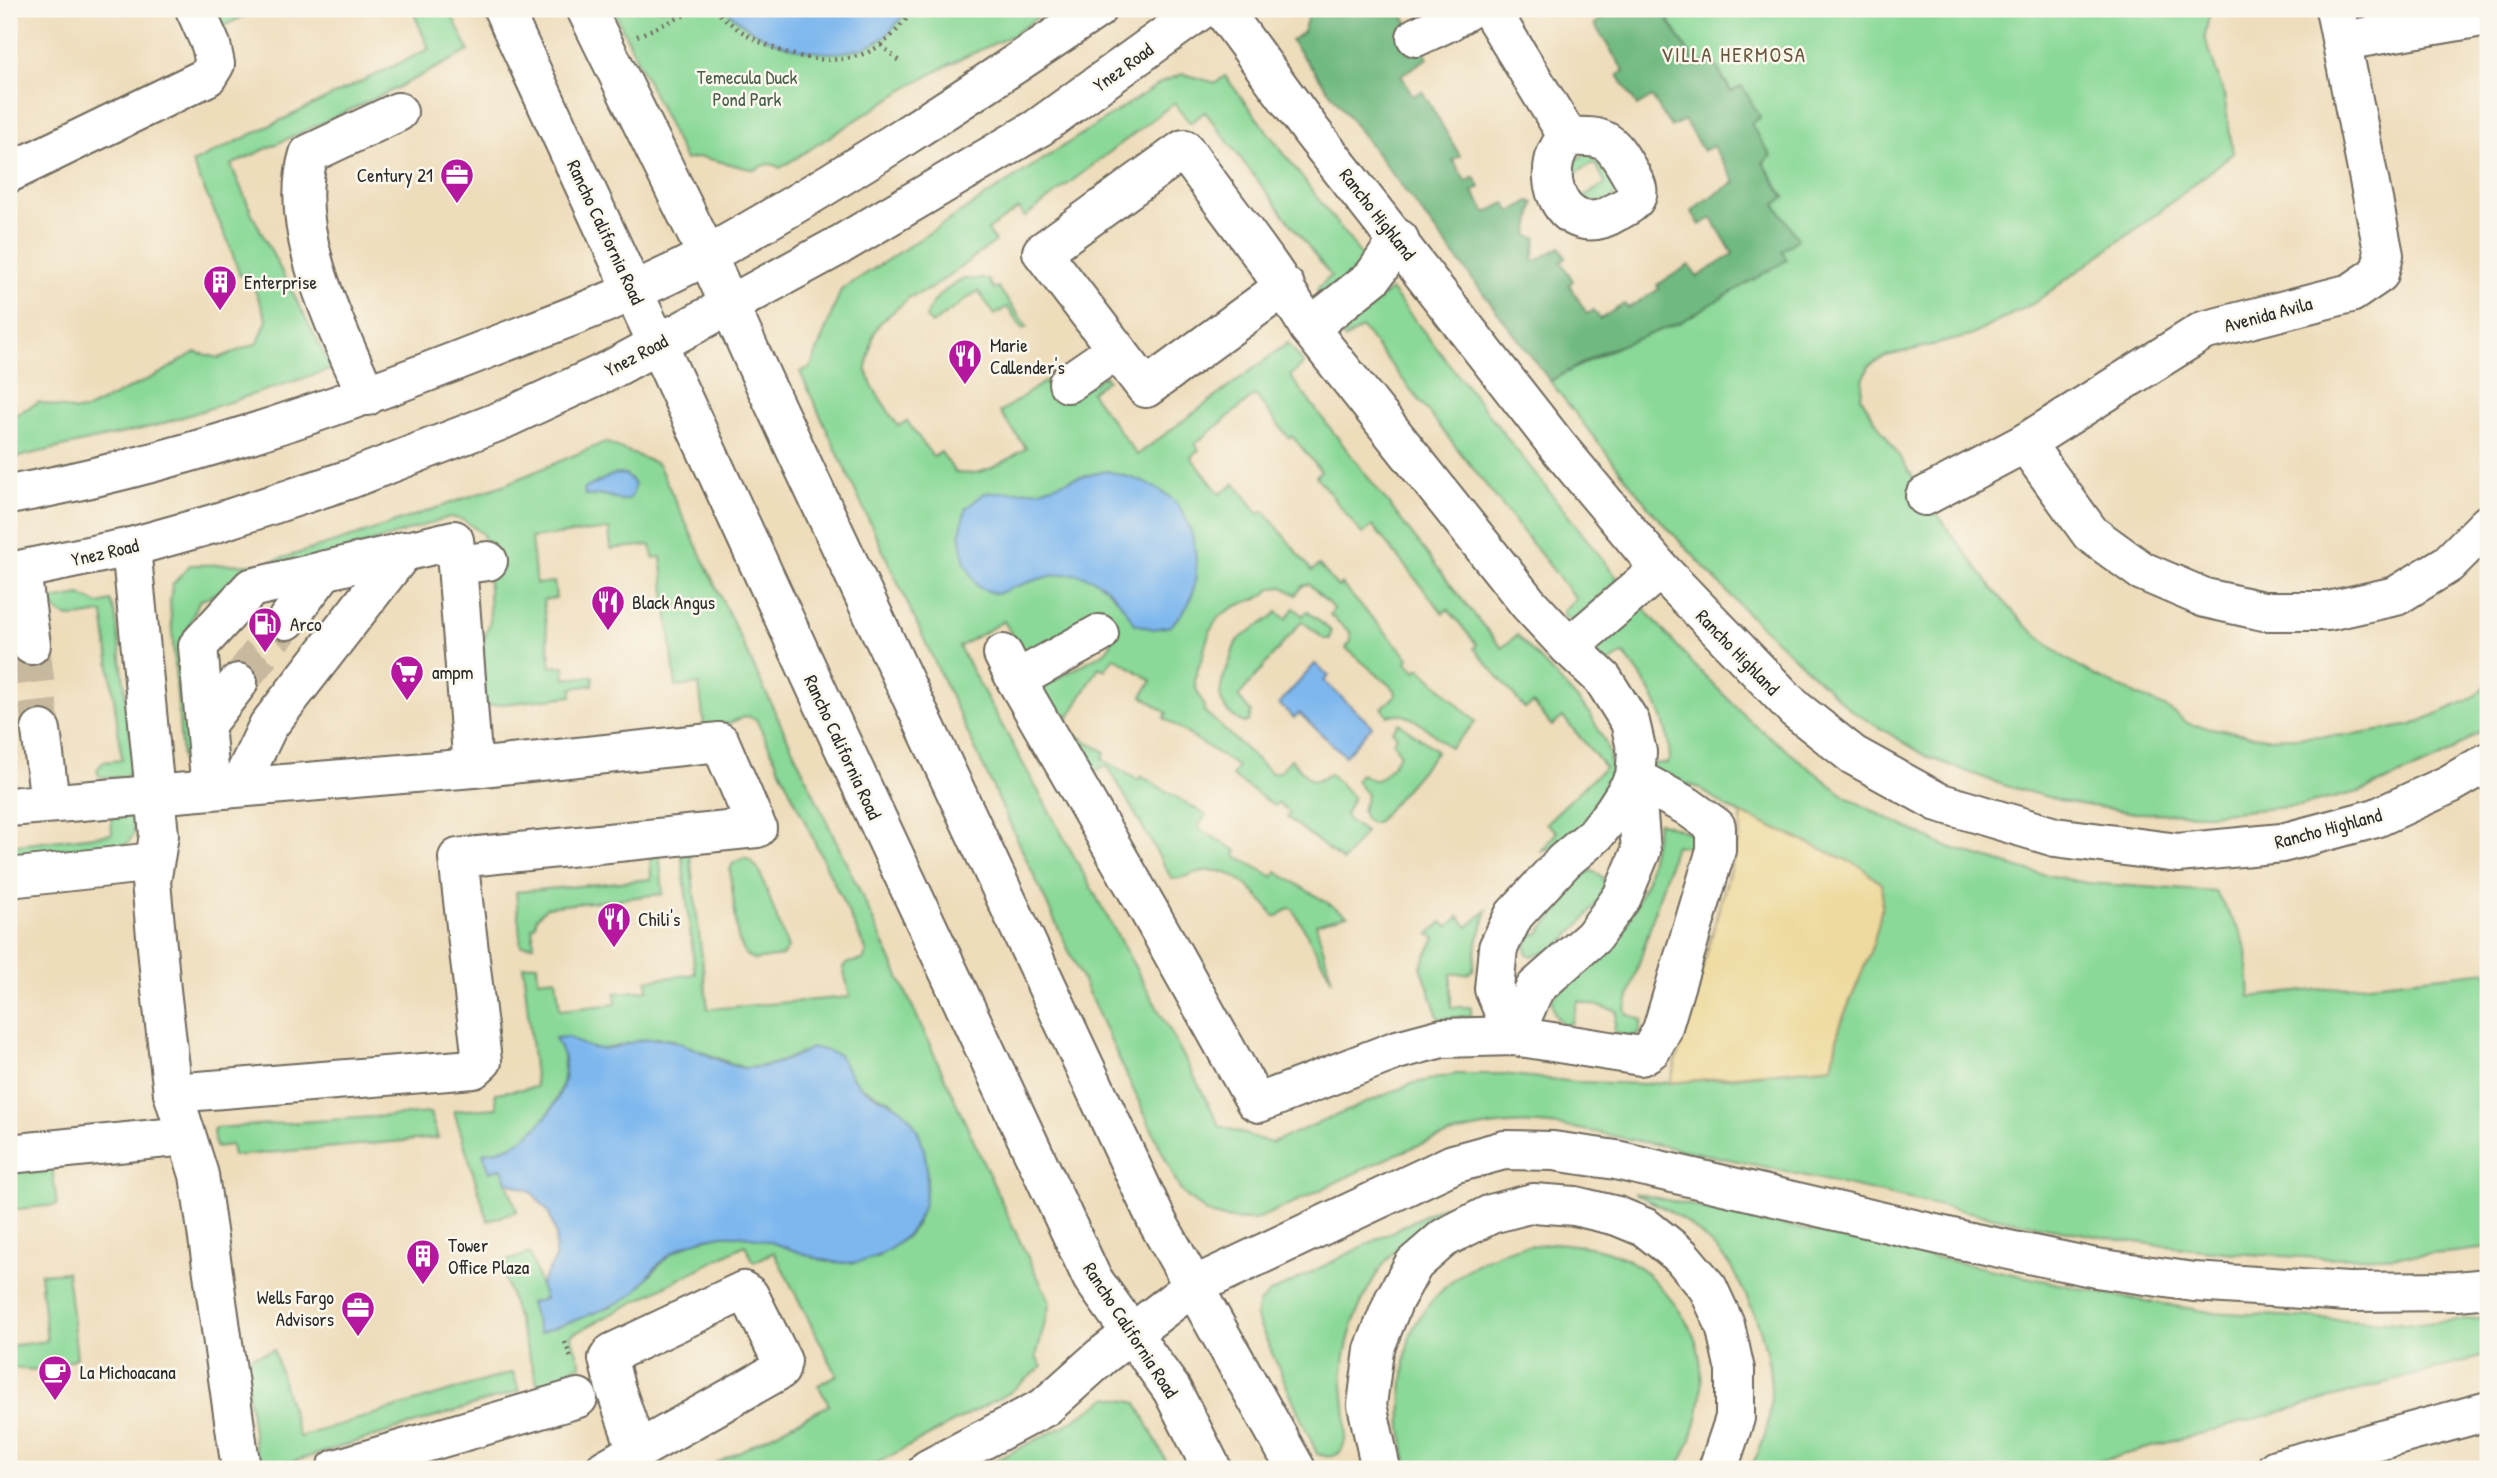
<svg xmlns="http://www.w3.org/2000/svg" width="2497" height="1478" font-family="'Patrick Hand',sans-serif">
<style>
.green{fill:#8ad998;stroke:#5a8262;stroke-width:2}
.forest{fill:#6fb980;stroke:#4d7256;stroke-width:2}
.sand{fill:#eeda9e;stroke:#8c8264;stroke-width:2}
.water{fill:#7db7ee;stroke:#54718c;stroke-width:2}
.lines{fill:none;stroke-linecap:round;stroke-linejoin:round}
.minor-tunnel{stroke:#c7b99e;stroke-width:38;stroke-dasharray:38 19;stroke-linecap:butt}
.minor-casing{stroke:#6f695d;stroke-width:42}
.major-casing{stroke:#6f695d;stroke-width:42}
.highway-casing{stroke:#6f695d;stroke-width:42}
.path{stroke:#6f695d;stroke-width:4.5;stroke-dasharray:2 5;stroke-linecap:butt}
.minor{stroke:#fff;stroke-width:38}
.major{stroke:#fff;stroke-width:38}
.highway{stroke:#fff;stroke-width:38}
.labels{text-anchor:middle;stroke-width:5;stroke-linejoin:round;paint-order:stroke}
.street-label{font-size:19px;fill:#2b2b2b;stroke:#fbf7ec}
.park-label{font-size:19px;fill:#485f4c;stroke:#fbf7ec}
.poi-label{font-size:19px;fill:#2b2b2b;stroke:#fbf7ec;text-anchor:start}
.neighbourhood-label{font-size:21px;letter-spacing:2px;fill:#68563e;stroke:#fbf7ec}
</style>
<rect width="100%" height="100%" fill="#fbf7ec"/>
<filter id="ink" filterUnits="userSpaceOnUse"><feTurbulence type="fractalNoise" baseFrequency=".0143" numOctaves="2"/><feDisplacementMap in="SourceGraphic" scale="14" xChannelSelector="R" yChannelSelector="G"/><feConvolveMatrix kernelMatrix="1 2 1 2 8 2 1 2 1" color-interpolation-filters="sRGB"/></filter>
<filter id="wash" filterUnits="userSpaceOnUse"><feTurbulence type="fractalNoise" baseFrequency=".00686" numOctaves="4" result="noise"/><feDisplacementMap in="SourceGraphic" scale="28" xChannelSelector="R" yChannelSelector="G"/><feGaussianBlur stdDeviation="1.57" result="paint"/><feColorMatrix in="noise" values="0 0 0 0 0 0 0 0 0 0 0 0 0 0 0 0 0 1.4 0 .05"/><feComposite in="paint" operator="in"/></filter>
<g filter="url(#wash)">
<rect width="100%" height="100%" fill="#edb"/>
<g class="green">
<polygon points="214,9 246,9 248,14 222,27"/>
<polygon points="412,9 449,9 469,51 393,90 231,165 253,216 332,369 155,426 9,459 9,418 39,402 76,411 85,410 161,373 195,352 219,358 258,343 267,320 248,273 240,276 228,241 192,163 429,49"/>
<path d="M613,9H1049L1013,35L954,62L915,83L780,168C770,161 764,165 754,170L701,157L685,160Z"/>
<polygon points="1673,9 2210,9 2205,37 2224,95 2233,153 2162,210 2034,303 1970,336 1886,356 1869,366 1863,380 1861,397 1873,417 1947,528 1993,589 2026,626 2064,657 2097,677 2167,708 2189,724 2267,738 2354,735 2412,725 2471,699 2488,684 2488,726 2439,759 2359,792 2298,806 2210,814 2135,813 2067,802 2006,786 1928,757 1852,711 1746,612 1651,510 1550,381 1787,260 1782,251 1775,204 1785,197 1763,162 1771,156 1750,124 1760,118 1732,92 1711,58 1697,66 1665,14"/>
<path d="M1183,74L1216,83L1225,76L1367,263L1324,295H1320L1317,292L1318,288L1331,276L1205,112L1190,123L1174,103L1025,217L1018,209L988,230L995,242L932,288L910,297L880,323L874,333L866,368L872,386L898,426L907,421L933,457L941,452L955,472C981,479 1005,461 1026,448L1000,412L1056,374L1074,395L1105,376L1108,380L1091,392L1137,455L1288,343L1304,364L1290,376L1475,616L1502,648L1517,635L1589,712L1607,746L1612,773L1610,792L1591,824L1572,840L1541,851L1557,832L1546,823L1605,767L1563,717L1552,726L1533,703L1525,709L1474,648L1477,645L1448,609L1443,613L1373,526L1362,534L1316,476L1321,471L1292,436L1289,438L1255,395L1195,444L1199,450L1191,457L1220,494L1235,483L1259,514L1264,511L1312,571L1319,565L1338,587L1341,584L1409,658L1406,662L1416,671L1420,668L1476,722L1450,748C1434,736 1409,707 1388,716L1382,708L1396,695L1395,690L1346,648L1351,641L1350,632L1330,615L1334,609L1309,584L1302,586L1296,595L1283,587L1272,588C1263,597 1257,599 1244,603C1216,613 1209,627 1203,655C1201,663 1195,673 1195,681C1194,693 1205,699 1204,711L1271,773L1279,772L1291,759L1310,780L1317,781L1330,774L1353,797L1345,815L1348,820L1365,832L1343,861L1287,817L1290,813L1278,803L1275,806L1232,776L1238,767L1164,718L1167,713L1142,696L1152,681L1114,657L1105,670L1099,667L1063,727L1105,752L1102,759L1138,780L1141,776L1206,815L1198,828L1237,851L1235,855L1273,877L1277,872L1347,915L1316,924L1332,980L1293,909L1289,908L1278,916H1274C1258,894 1235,866 1204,871C1193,872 1183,879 1172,879L1109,768L1105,766L1090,774L1041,688L1105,652L1111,644L1112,633C1104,624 1097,620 1084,621L1027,656L1020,649L1004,621L959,647L1175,1040L1220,1126L1271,1143L1411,1084L1456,1074H1502L1577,1082L1645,1084L1726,1078L1832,1066C1835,1054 1836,1041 1839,1029C1855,983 1885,935 1882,885L1860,866L1728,808L1699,788L1653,773L1651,767L1653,764L1667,763L1670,759C1669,720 1649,683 1624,654C1614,657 1612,666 1600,662L1596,650L1641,605L1694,665L1751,722L1846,797L1883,816L1945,846L2032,872L2087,883L2216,892L2241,934L2247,950L2250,997L2488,971V1248C2261,1280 2035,1228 1815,1178C1753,1164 1691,1151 1628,1139C1588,1131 1550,1121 1509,1124C1416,1131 1338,1187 1254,1220C1216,1220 1207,1216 1180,1190L800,372L811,367L841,290L1164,81Z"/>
<polygon points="1593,150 1619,191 1607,204 1582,200 1584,196 1604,185 1605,182 1596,164 1591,164 1571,176 1570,163"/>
<path d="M963,279H988L994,289L998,287L1027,327L1023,329L1007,307L995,315L978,291L932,324L926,318C934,295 944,291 963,279Z"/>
<polygon points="1391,290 1618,579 1578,617 1570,620 1563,614 1563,610 1576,599 1362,328 1345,339 1341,335 1340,331 1343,326"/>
<path d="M605,442L658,464L862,896L1013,1227L1050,1302L1036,1357L1042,1367L1009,1393L866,1469H706L829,1405L818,1385L837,1375L774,1252L754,1262L745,1245L571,1335L581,1365L569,1370L570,1375L538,1385L500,1263L530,1253L545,1299L530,1304L540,1333L632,1294L670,1254L695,1241L726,1234L760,1238L828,1262L876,1258L906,1237L916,1225L923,1206L927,1185L926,1160L912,1121L891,1101L861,1087L852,1077L813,1048L780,1062L761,1067L743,1068L673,1040L657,1038L618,1048L598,1050L578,1044L562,1051C571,1089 545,1130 510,1146C502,1150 492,1151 484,1153L502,1168L517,1211L488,1221L454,1111L497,1108L495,1093L536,1087L523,966L537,964L538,980L556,978L560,1010L616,1004L615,993L648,990L647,980L695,974L681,848H689L708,1009L850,997L843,967L848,963L863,960L867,952L756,719L746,716L715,729L704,725L699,684L676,687L661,557L653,558L651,545L611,549L609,529L531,538L536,584L554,582L556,598L543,600L551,667L564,666L565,679L593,676V685L572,688V696L486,706L482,660L483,643L490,621L488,557L483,534L463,520L450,517L224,590L199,601L186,633L194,771L187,776L183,771L170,604L172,585L190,565L263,564L358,535L506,484Z"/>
<path d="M80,595L99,604L111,601L116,617L134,764L127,776L107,778L99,776L97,770L103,762L122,760L103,613C81,615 60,626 51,600Z"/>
<path d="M1294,608L1303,616L1307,611L1331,631L1330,639H1324L1302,621L1238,697L1251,712L1249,721L1244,723C1216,709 1216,692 1228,666C1232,658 1232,647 1238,641C1249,628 1266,625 1277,612L1286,619Z"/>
<path d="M1399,723L1435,749L1436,753L1378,821L1371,823L1365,819L1362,810C1371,786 1366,798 1356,781L1361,774C1365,776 1372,781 1376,780C1384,778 1396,761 1400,754L1393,742L1397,736L1392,731Z"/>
<polygon points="111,815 132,816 134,834 127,844 9,856 9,846 112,834"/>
<path d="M1658,822L1699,836V846L1695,848L1675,845L1625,1010L1627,1014L1642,1020L1639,1034C1632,1038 1619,1036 1614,1031L1617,1011L1578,1001L1572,1023L1567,1025C1555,1020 1553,1012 1552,999L1564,984L1604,956L1625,929L1647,880Z"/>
<polygon points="659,850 663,894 547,907 537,917 535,926 532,927 534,945 521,946 516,892 651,879 650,851"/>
<polygon points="744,858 751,861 759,870 788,948 782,956 754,960 746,955 738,939 730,870 733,863"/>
<path d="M1590,871C1632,878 1567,940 1553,949C1547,953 1539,954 1532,956L1527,954L1526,946L1532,932L1537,935L1568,899L1562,893Z"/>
<polygon points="1487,910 1477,943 1473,970 1468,974 1451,974 1451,1007 1471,1007 1471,1016 1442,1019 1438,1017 1421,966 1435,938 1429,934 1442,922 1448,927 1459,917 1468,927"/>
<polygon points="430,1113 438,1138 233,1156 231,1145 215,1147 213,1130 215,1128"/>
<polygon points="52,1166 57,1205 9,1210 9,1171"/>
<path d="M1634,1193L2115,1296L2210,1312L2417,1324L2488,1317V1355L2071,1469H1749C1786,1413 1771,1341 1741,1286C1737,1279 1733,1270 1728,1263C1713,1245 1692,1225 1672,1213C1660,1205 1646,1200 1634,1193Z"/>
<path d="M1445,1205C1428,1221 1409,1236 1393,1253C1365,1284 1347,1330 1343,1371C1340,1396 1363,1471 1317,1454L1256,1317L1259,1303L1270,1293Z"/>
<path d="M1554,1243C1580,1245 1609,1248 1632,1262C1656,1277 1689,1318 1697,1345C1708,1385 1698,1436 1676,1469H1408C1401,1440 1400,1413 1403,1383C1405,1366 1406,1340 1415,1325C1436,1288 1475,1258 1516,1248C1528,1245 1542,1245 1554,1243Z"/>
<path d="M67,1272L77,1357C53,1369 35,1373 9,1367V1346L47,1341L40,1274Z"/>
<polygon points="274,1350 299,1437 513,1372 519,1391 292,1462 265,1462 256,1457 244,1359"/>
<polygon points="1109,1397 1137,1403 1170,1469 978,1469 1066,1425"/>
</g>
<polygon class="forest" points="1310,9 1399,9 1428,58 1401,75 1413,96 1422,91 1460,156 1453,160 1466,182 1474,177 1480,187 1473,192 1486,213 1505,203 1511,212 1529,201 1534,203 1528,236 1537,238 1533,259 1536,261 1560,247 1566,258 1561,261 1573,281 1569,284 1587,314 1594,310 1600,319 1624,304 1628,308 1659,289 1657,285 1689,265 1697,277 1733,254 1712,218 1700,225 1692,212 1701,203 1735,182 1713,146 1703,151 1684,120 1671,127 1652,97 1637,106 1618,75 1624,71 1594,24 1603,18 1597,10 1600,9 1673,9 1665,15 1697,66 1711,58 1731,92 1742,86 1760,117 1751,124 1771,156 1763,163 1785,198 1775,204 1798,239 1782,251 1787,260 1679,323 1603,352 1550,381 1291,41 1303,32"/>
<path class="sand" d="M1742,814L1860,866L1882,885C1885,935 1855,983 1839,1029C1836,1041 1835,1054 1832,1066L1670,1083L1740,834Z"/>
<g class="water">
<path d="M726,9H909C900,18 891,33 880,40C835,68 758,46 726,9Z"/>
<path d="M1107,471C1129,477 1149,482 1167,495C1196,515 1204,574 1188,605C1184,612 1176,619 1171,626L1153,629L1135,624C1093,555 1061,570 996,594L978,587L965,563L960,533L966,508L985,493L1040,490L1076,478Z"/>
<path d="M620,474L626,475L635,484C631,511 618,497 603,495C596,494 593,498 585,495L584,489L612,475Z"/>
<polygon points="1315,664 1329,676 1324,681 1372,726 1345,756 1299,713 1294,718 1279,704"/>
<path d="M568,1037C610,1064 622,1036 661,1039C691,1041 723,1068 747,1068C765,1068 782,1062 798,1055C803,1053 809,1048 813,1048C821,1048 832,1053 839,1055C845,1066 851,1078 860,1086C877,1100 898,1100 912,1121C928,1144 929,1176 924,1203C919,1223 908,1237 890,1249C837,1284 798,1243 744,1236C737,1235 730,1234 723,1235C699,1238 674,1247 657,1266C649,1274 642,1286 633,1294C615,1308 563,1324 540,1333L530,1303L545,1299L540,1285L555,1260L556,1234L548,1211L531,1191L507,1182L502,1168L490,1172L483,1153C492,1151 502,1150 510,1146C539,1133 567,1097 565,1064C564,1054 559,1046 555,1038Z"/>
</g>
</g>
<g filter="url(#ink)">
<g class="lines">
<g class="minor-tunnel">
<polyline points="31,645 41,730"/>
<polyline points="238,683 287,620"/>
</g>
<g class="minor-casing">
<g id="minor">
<polyline points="1222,9 1312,132 1559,448 1660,569 1795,709 1853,755 1938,802 2055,837 2178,853 2282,843 2376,818 2450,784 2488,762"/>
<polyline points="1490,9 1568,137"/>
<polyline points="1416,37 1448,22 1469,9"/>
<polyline points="2342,41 2488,16"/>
<path d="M1568,137C1609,135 1611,141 1631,175C1634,181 1639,188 1637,195C1634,204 1623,208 1616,212C1562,246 1533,169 1568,137Z"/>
<polyline points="9,173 207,77 215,64 211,45 195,9"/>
<polyline points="1309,328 1373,277 1399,239"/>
<polyline points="1068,383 1116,350"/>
<path d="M367,396C337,328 286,229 309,154L398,112"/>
<polyline points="2025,443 2091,534 2142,571 2205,598 2263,611 2328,611 2396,596 2448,564 2488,524"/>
<polyline points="1925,496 2025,443 2203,331 2351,293 2379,274 2384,255 2335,9"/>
<polyline points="131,547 159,835 151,882 161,990 173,1093 199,1175 241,1469"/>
<polyline points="21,570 31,645"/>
<polyline points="287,620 325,570"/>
<polyline points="1569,647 1660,569"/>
<path d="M1003,654L1016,680L1149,911L1255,1101L1259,1103L1397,1050L1442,1038L1514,1036L1641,1056L1651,1050L1662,1030L1716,850V827L1687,806L1635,778L1637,752L1630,722L1603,679L1569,647L1528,603L1309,328C1273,265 1226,209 1184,149L1042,252L1146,388L1285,286"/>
<polyline points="1016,680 1099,634"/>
<polyline points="205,725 238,683"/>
<polyline points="41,730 50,803"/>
<polyline points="473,768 457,565 488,561"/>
<polyline points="239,787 268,726 404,551"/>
<polyline points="211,790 198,646 251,588 454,540 457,565"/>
<polyline points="9,807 473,768 720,742 757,828 458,858 482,1061 473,1069 173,1093"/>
<polyline points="9,878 154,862"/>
<polyline points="1514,1036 1494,989 1498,948 1514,915 1564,861 1595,835 1613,812 1635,778"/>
<polyline points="1514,1036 1535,988 1593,937 1622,897 1641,851 1635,778"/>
<polyline points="9,1154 186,1136"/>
<polyline points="336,1469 578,1398"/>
<polyline points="605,1469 780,1370 782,1361 749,1295 743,1291 612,1353 608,1359 615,1387 637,1451"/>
</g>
</g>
<g class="major-casing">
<g id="major">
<polyline points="503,9 836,731 1092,1278 1172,1390 1212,1469"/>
<polyline points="586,9 707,255 762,378 1158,1223 1296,1469"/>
<path d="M9,495C173,465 332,410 487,349C562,320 639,293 709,254C843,179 970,95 1097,9"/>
<polyline points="9,572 131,547 213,524 350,479 500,421 612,369 840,245 1038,128 1202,9"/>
</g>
</g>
<g class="highway-casing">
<g id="highway">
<polyline points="928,1469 1045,1407 1102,1356 1192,1287 1453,1164 1504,1150 1553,1151 1616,1160 1961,1240 2096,1268 2194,1282 2348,1292 2457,1291 2488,1288"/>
<polyline points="1381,1469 1367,1405 1374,1350 1394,1300 1414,1264 1444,1238 1491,1214 1533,1203 1575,1206 1617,1216 1646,1228 1681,1256 1708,1288 1725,1325 1735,1370 1735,1418 1718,1469"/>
<polyline points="2276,1469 2488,1411"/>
</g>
</g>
<g class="path">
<path d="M715,9C750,48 833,80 882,44C894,35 905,20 915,9"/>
<polyline points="637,36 699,9"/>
<polyline points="881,45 900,62"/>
<polyline points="565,1342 572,1361"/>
</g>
<use href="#minor" class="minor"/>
<use href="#major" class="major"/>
<use href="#highway" class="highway"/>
</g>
</g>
<defs>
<g id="office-pin" transform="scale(1.75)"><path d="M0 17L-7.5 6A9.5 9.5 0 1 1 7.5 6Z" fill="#b5179e" stroke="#fbf7ec"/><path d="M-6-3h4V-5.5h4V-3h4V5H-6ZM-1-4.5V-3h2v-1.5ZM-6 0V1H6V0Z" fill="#fff"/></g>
<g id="building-pin" transform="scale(1.75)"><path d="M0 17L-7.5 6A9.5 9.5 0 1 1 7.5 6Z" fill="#b5179e" stroke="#fbf7ec"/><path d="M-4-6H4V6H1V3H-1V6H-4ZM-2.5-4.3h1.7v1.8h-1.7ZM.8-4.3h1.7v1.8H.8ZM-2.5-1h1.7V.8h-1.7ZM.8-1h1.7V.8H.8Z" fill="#fff"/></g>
<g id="restaurant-pin" transform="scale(1.75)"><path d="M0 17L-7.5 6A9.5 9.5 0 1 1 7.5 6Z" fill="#b5179e" stroke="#fbf7ec"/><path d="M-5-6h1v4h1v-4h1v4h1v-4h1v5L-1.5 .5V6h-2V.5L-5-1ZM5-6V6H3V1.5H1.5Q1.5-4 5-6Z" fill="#fff"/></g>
<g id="fuel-pin" transform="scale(1.75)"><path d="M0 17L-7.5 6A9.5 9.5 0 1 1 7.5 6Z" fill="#b5179e" stroke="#fbf7ec"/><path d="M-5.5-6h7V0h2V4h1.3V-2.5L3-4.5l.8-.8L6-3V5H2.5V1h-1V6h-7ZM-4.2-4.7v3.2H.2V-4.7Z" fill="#fff"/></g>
<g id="supermarket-pin" transform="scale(1.75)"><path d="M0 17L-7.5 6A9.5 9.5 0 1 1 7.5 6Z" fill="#b5179e" stroke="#fbf7ec"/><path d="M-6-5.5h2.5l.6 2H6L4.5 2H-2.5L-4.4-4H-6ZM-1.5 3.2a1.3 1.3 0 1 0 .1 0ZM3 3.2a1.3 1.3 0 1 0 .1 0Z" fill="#fff"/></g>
<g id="cafe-pin" transform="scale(1.75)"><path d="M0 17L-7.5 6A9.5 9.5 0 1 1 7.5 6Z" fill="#b5179e" stroke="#fbf7ec"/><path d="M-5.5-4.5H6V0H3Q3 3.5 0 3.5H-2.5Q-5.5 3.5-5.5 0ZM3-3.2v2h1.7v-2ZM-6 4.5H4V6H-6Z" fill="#fff"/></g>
</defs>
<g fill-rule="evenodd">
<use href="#office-pin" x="457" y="175"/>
<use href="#building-pin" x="220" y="282"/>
<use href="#restaurant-pin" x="965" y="356"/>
<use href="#restaurant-pin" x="608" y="602"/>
<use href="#fuel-pin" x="265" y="624"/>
<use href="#supermarket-pin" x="407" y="672"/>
<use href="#restaurant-pin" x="614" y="919"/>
<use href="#building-pin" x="423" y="1256"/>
<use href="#office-pin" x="358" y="1308"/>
<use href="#cafe-pin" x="55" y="1372"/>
</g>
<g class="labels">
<g class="street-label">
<text transform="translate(1123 67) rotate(-36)" y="7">Ynez Road</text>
<text transform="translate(1378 214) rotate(52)" y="7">Rancho Highland</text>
<text transform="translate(606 232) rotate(65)" y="7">Rancho California Road</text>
<text transform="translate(2268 314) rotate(-15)" y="7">Avenida Avila</text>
<text transform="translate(636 355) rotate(-28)" y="7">Ynez Road</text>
<text transform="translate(105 552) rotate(-13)" y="7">Ynez Road</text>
<text transform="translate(1738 652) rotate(46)" y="7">Rancho Highland</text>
<text transform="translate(843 747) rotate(65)" y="7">Rancho California Road</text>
<text transform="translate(2328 828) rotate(-15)" y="7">Rancho Highland</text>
<text transform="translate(1131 1330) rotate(57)" y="7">Rancho California Road</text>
</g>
<g class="park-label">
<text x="747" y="84">Temecula Duck<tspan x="747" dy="22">Pond Park</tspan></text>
</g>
<g class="poi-label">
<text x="433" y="182" text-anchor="end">Century 21</text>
<text x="244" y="289">Enterprise</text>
<text x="990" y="352">Marie<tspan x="990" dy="22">Callender's</tspan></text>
<text x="632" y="609">Black Angus</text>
<text x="290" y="631">Arco</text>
<text x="432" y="679">ampm</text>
<text x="638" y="926">Chili's</text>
<text x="448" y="1252">Tower<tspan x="448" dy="22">Office Plaza</tspan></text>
<text x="334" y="1304" text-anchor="end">Wells Fargo<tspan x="334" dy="22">Advisors</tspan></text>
<text x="80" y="1379">La Michoacana</text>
</g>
<g class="neighbourhood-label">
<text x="1734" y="62">VILLA HERMOSA</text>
</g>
</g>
<rect width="2497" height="1478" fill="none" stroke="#fbf7ec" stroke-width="35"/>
</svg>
